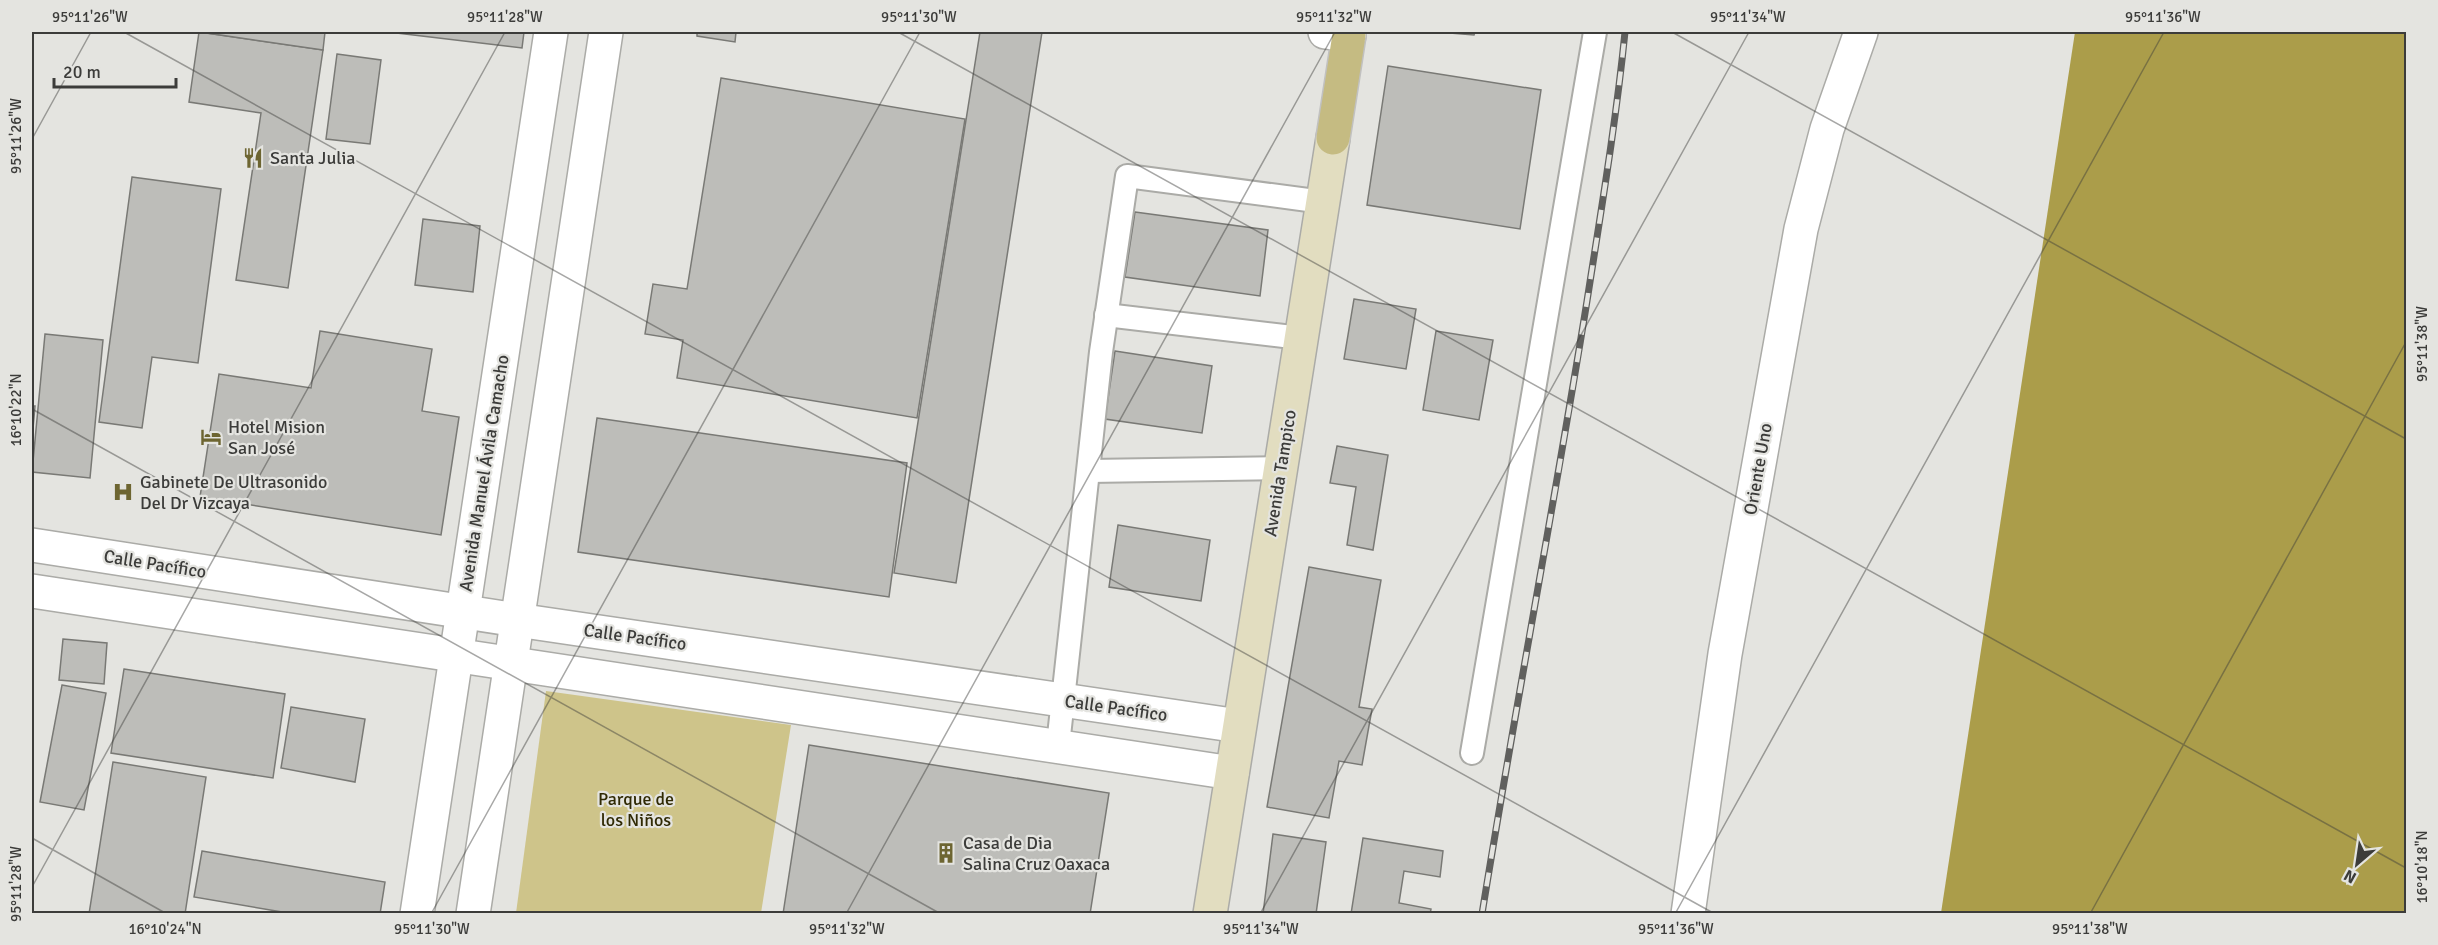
<svg xmlns="http://www.w3.org/2000/svg" width="2438" height="945" font-family="Signika,sans-serif">
<style>
.green{fill:#cec48a}
.water{fill:#ab9d4a}
.building{fill:#bdbdb9;stroke:#797975;stroke-width:1.5}
.lines{fill:none;stroke-linecap:round;stroke-linejoin:round}
.lane-casing{stroke:#ababa7;stroke-width:26}
.street-casing{stroke:#ababa7;stroke-width:36}
.secondary-casing{stroke:#ababa7;stroke-width:36}
.primary-casing{stroke:#c1c1c0;stroke-width:36}
.lane{stroke:#fff;stroke-width:22}
.street{stroke:#fff;stroke-width:33}
.secondary{stroke:#e2ddc0;stroke-width:33}
.primary{stroke:#c5bb82;stroke-width:33}
.rail-casing{stroke:#60605e;stroke-width:7}
.rail{stroke:#e4e4e0;stroke-width:4.5;stroke-dasharray:14;stroke-linecap:butt}
.ticks{fill:none;stroke:#3c3c3a;stroke-width:1.5;stroke-opacity:0.45}
.labels{text-anchor:middle;stroke-width:4.5;stroke-linejoin:round;paint-order:stroke}
.poi-label{font-size:18px;fill:#3c3c3a;stroke:#e4e4e0;text-anchor:start}
.street-label{font-size:18px;fill:#3c3c3a;stroke:#e4e4e0}
.park-label{font-size:18px;fill:#302a04;stroke:#e4e4e0}
.neatline{fill:none;stroke:#3c3c3a;stroke-width:2}
.ticks-label{font-size:15px;text-anchor:middle;fill:#3c3c3a}
</style>
<rect width="100%" height="100%" fill="#e4e4e0"/>
<polygon class="green" points="546,691 791,725 761,913 516,913"/>
<polygon class="water" points="2075,32 2406,32 2406,913 1941,913"/>
<g class="building">
<polygon points="199,32 323,50 288,288 236,280 261,113 189,102"/>
<polygon points="200,32 325,32 323,50"/>
<polygon points="388,32 524,32 522,48"/>
<polygon points="697,32 736,32 735,42 697,36"/>
<polygon points="980,32 1042,32 956,583 894,573"/>
<polygon points="1437,32 1475,32 1474,35"/>
<polygon points="337,54 381,60 370,144 326,139"/>
<polygon points="1388,66 1541,90 1520,229 1367,205"/>
<polygon points="721,78 965,119 917,418 677,378 683,340 645,334 653,284 687,289"/>
<polygon points="132,177 221,189 198,363 152,357 142,428 99,422"/>
<polygon points="1135,212 1268,230 1260,296 1125,277"/>
<polygon points="423,219 480,226 473,292 415,285"/>
<polygon points="1354,299 1416,309 1406,369 1344,359"/>
<polygon points="320,331 432,349 422,411 459,417 441,535 200,497 219,374 311,388"/>
<polygon points="1436,331 1493,340 1479,420 1423,410"/>
<polygon points="45,334 103,340 90,478 32,472"/>
<polygon points="1115,351 1212,366 1202,433 1105,419"/>
<polygon points="32,406 35,406 32,440"/>
<polygon points="597,418 907,463 889,597 578,552"/>
<polygon points="1337,446 1388,455 1373,550 1347,545 1356,487 1330,483"/>
<polygon points="1118,525 1210,540 1201,601 1109,587"/>
<polygon points="1309,567 1381,580 1359,707 1372,709 1362,765 1339,761 1329,818 1267,807"/>
<polygon points="63,639 107,643 104,684 59,680"/>
<polygon points="124,669 285,694 273,778 111,753"/>
<polygon points="62,685 106,693 84,810 40,802"/>
<polygon points="291,707 365,719 355,782 281,768"/>
<polygon points="809,745 1109,793 1090,914 783,914"/>
<polygon points="113,762 206,777 185,914 89,914"/>
<polygon points="1273,834 1326,842 1316,914 1263,914"/>
<polygon points="1363,838 1443,851 1440,877 1404,871 1399,903 1431,909 1430,914 1351,914"/>
<polygon points="202,851 385,882 380,914 294,914 194,897"/>
</g>
<g class="lines">
<g class="lane-casing">
<g id="lane">
<polyline points="1106,315 1301,338"/>
<polyline points="1089,471 1281,468"/>
<polyline points="1058,745 1101,352 1127,176 1323,202"/>
<polyline points="1472,753 1595,32"/>
</g>
</g>
<g class="street-casing">
<g id="street">
<polyline points="1325,32 1349,35"/>
<polyline points="32,545 517,620 1239,726"/>
<polyline points="32,591 1232,773"/>
<polyline points="417,914 551,32"/>
<polyline points="473,914 606,32"/>
<polyline points="1688,914 1725,654 1801,229 1827,129 1861,32"/>
</g>
</g>
<g class="secondary-casing">
<polyline id="secondary" points="1210,914 1333,138"/>
</g>
<g class="primary-casing">
<polyline id="primary" points="1333,138 1349,35"/>
</g>
<use href="#lane" class="lane"/>
<use href="#street" class="street"/>
<use href="#secondary" class="secondary"/>
<use href="#primary" class="primary"/>
<g class="rail-casing">
<path id="rail" d="M1482,914C1515,709 1554,506 1587,301C1601,211 1616,122 1625,32"/>
</g>
<use href="#rail" class="rail"/>
</g>
<path class="ticks" d="M124,32L1715,914M898,32L2406,868M1672,32L2406,439M32,139L91,32M32,409L941,914M32,838L167,914M32,887L505,32M431,914L920,32M846,914L1335,32M1260,914L1749,32M1675,914L2164,32M2090,914L2406,342"/>
<defs>
<g id="restaurant-bare" transform="scale(1.62)"><path d="M-5-6h1v4h1v-4h1v4h1v-4h1v5L-1.5 .5V6h-2V.5L-5-1ZM5-6V6H3V1.5H1.5Q1.5-4 5-6Z" fill="#6d6531" stroke="#e4e4e0" stroke-width="2.5" paint-order="stroke"/></g>
<g id="hotel-bare" transform="scale(1.62)"><path d="M-6-4.5h1.5V1H6V5H4.5V3h-9V5H-6ZM-4 0a1.8 1.8 0 1 1 3.6 0ZM.5 0V-2.5h3Q6-2.5 6 0Z" fill="#6d6531" stroke="#e4e4e0" stroke-width="2.5" paint-order="stroke"/></g>
<g id="hospital-bare" transform="scale(1.62)"><path d="M-5-5h3v3.5h4V-5h3V5h-3V1.5h-4V5h-3Z" fill="#6d6531" stroke="#e4e4e0" stroke-width="2.5" paint-order="stroke"/></g>
<g id="building-bare" transform="scale(1.62)"><path d="M-4-6H4V6H1V3H-1V6H-4ZM-2.5-4.3h1.7v1.8h-1.7ZM.8-4.3h1.7v1.8H.8ZM-2.5-1h1.7V.8h-1.7ZM.8-1h1.7V.8H.8Z" fill="#6d6531" stroke="#e4e4e0" stroke-width="2.5" paint-order="stroke"/></g>
</defs>
<g fill-rule="evenodd">
<use href="#restaurant-bare" x="253" y="158"/>
<use href="#hotel-bare" x="211" y="437"/>
<use href="#hospital-bare" x="123" y="492"/>
<use href="#building-bare" x="946" y="853"/>
</g>
<g class="labels">
<g class="poi-label">
<text x="270" y="164">Santa Julia</text>
<text x="228" y="433">Hotel Mision<tspan x="228" dy="21">San José</tspan></text>
<text x="140" y="488">Gabinete De Ultrasonido<tspan x="140" dy="21">Del Dr Vizcaya</tspan></text>
<text x="963" y="849">Casa de Dia<tspan x="963" dy="21">Salina Cruz Oaxaca</tspan></text>
</g>
<g class="street-label">
<text transform="translate(1758 469) rotate(-80)" y="6">Oriente Uno</text>
<text transform="translate(484 473) rotate(-81)" y="6">Avenida Manuel Ávila Camacho</text>
<text transform="translate(1280 473) rotate(-81)" y="6">Avenida Tampico</text>
<text transform="translate(155 564) rotate(9)" y="6">Calle Pacífico</text>
<text transform="translate(635 637) rotate(8)" y="6">Calle Pacífico</text>
<text transform="translate(1116 708) rotate(8)" y="6">Calle Pacífico</text>
</g>
<g class="park-label">
<text x="636" y="805">Parque de<tspan x="636" dy="21">los Niños</tspan></text>
</g>
</g>
<rect width="2438" height="945" fill="none" stroke="#e4e4e0" stroke-width="66"/>
<g transform="translate(2357 864) rotate(209)" stroke="#e4e4e0" stroke-width="4.5" paint-order="stroke">
<path d="M0-4.5L10 22L0 15L-10 22Z" fill="#3c3c3a"/>
<text y="-9" font-size="16" font-weight="bold" text-anchor="middle" fill="#3c3c3a">N</text>
</g>
<path d="M54 78v9h122v-9" fill="none" stroke="#3c3c3a" stroke-width="3"/>
<text x="63" y="78" font-size="18" fill="#3c3c3a" stroke="#e4e4e0" stroke-width="4.5" paint-order="stroke">20 m</text>
<rect x="33" y="33" width="2372" height="879" class="neatline"/>
<g class="ticks-label">
<text x="90" y="22">95°11'26"W</text>
<text x="505" y="22">95°11'28"W</text>
<text x="919" y="22">95°11'30"W</text>
<text x="1334" y="22">95°11'32"W</text>
<text x="1748" y="22">95°11'34"W</text>
<text x="2163" y="22">95°11'36"W</text>
<text transform="translate(16 136) rotate(-90)" y="5">95°11'26"W</text>
<text transform="translate(2422 344) rotate(-90)" y="5">95°11'38"W</text>
<text transform="translate(16 410) rotate(-90)" y="5">16°10'22"N</text>
<text transform="translate(2422 867) rotate(-90)" y="5">16°10'18"N</text>
<text transform="translate(16 884) rotate(-90)" y="5">95°11'28"W</text>
<text x="165" y="934">16°10'24"N</text>
<text x="432" y="934">95°11'30"W</text>
<text x="847" y="934">95°11'32"W</text>
<text x="1261" y="934">95°11'34"W</text>
<text x="1676" y="934">95°11'36"W</text>
<text x="2090" y="934">95°11'38"W</text>
</g>
</svg>
